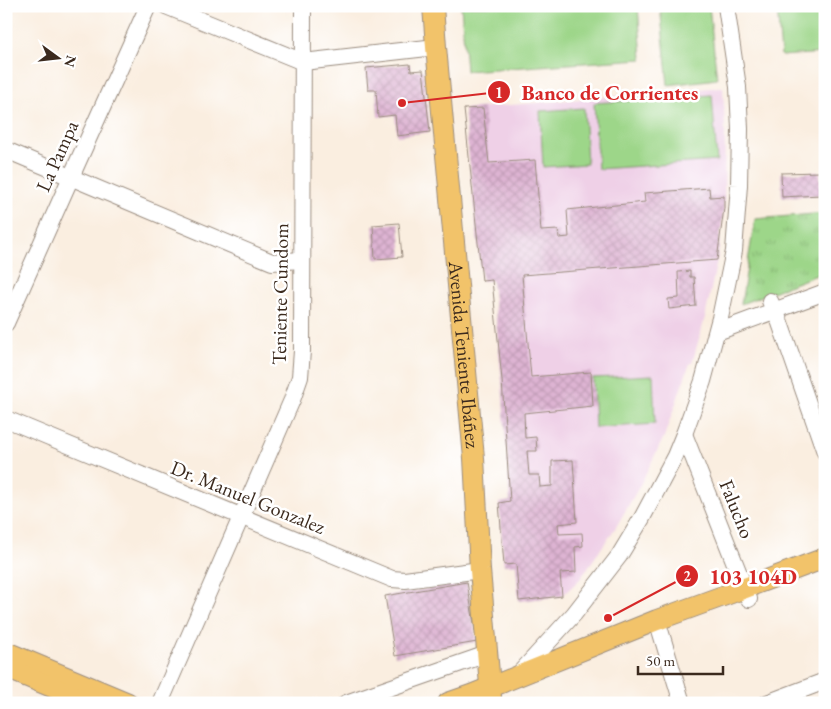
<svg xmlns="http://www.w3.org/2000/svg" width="831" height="709" font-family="'EB Garamond',serif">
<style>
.built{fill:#efd0e7}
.park{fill:url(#park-tufts);stroke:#6c8054}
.pitch{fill:#9dd689;stroke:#6c8054}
.building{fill:url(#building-cross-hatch)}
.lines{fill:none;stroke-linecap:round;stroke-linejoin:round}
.minor-casing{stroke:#9a8c7f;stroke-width:18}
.major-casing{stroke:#9a8c7f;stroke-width:22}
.minor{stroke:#fff;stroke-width:16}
.major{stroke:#f2c36a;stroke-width:20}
.labels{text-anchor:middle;stroke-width:5;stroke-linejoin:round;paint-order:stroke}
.street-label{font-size:20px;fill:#3b2a1e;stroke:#fff}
.leader{fill:none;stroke:#d62828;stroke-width:2}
.callout-dot{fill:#d62828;stroke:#fff;stroke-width:2}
.mark-label{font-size:15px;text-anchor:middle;font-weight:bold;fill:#fff}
.callout-label{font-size:21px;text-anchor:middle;font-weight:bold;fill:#d62828;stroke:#fff;stroke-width:5;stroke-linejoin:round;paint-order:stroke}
</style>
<defs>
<pattern id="park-tufts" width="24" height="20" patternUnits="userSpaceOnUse" patternTransform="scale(1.25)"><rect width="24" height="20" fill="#9dd689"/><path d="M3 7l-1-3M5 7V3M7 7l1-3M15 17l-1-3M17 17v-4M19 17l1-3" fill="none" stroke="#88b876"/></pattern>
<pattern id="building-cross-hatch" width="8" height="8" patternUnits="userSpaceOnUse" patternTransform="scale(1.25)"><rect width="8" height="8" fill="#deb4d3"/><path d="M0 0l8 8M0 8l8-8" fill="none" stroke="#bf9bb5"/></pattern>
</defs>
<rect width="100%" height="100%" fill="#fff"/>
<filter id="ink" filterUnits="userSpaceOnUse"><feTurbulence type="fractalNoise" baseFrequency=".02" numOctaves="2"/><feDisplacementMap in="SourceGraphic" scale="10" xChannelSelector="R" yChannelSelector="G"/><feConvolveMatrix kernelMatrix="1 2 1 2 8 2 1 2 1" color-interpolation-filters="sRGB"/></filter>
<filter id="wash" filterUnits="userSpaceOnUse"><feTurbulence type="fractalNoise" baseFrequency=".0096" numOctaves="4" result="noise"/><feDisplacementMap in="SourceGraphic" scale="20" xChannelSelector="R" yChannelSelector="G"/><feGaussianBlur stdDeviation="1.12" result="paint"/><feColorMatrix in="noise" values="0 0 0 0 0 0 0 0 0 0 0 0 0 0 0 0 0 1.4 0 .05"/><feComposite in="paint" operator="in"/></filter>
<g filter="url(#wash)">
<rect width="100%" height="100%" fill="#faeee0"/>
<polygon class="built" points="723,87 725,129 724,208 717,260 705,318 692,363 690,363 664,437 639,487 616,527 580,579 562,596 519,601 516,565 504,565 499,503 510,501 502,380 492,280 482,281 464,109"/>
<polygon class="park" points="825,213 825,257 822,273 741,304 755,219"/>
<g class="pitch">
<polygon points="461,6 638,6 642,59 466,71"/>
<polygon points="660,6 709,6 717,79 668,85"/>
<polygon points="777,6 824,6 825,53 781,56"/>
<polygon points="712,95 717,161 598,169 594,103"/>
<polygon points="584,108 587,164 543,167 540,111"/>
<polygon points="653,375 655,424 595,428 593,378"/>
</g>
<g id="blocks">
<g class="building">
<polygon points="410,64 411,71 423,70 430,132 397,136 395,115 378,117 376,90 368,90 366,68"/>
<polygon points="483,108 489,163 535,160 541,231 558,230 559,238 569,237 567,210 645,202 644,193 709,188 710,197 724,196 724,208 717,260 522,275 531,377 591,372 593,406 524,413 525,438 536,437 537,451 527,451 529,475 539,475 540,487 552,486 552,461 573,460 577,522 558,524 559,534 582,533 583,546 575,547 576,572 560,573 562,596 519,601 516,564 504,565 499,503 510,501 502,380 492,280 482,281 464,109"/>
<polygon points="820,172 821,195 782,197 781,173"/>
<polygon points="399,223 402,257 375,259 373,225"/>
<polygon points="690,271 690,277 694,277 696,306 669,309 668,299 679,298 678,272"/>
<polygon points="467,582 477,642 395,656 385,596"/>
</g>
</g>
</g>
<g filter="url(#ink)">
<use href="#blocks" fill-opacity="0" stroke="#9a8c7f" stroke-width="1"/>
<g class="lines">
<g class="minor-casing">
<g id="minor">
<polyline points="166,6 303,62 436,47"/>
<polyline points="6,150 272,262 301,260"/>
<polyline points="770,301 779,320 825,452"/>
<polyline points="6,323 71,177 148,6"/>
<polyline points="717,332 825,292"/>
<polyline points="6,419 392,579 405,580 480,570"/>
<polyline points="684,434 749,599"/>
<polyline points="657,620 682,703"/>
<polyline points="518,675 574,614 619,556 642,518 675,456 684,434 703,381 720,318 734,251 739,185 740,129 738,87 726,6"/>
<polyline points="160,703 292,400 300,377 302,351 303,6"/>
<polyline points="346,703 487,654"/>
<polyline points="767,703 825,681"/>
</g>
</g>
<g class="major-casing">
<g id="major">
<path id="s1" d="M433,6L436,47L474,458L480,570L491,697"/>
<polyline points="6,652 128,703"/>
<polyline points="6,668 91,703"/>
<polyline points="448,703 471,695 657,620 745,588 825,558"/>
</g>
</g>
<use href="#minor" class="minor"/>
<use href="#major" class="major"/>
</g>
</g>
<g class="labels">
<g class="street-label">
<text transform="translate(57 156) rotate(-66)" y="7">La Pampa</text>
<text transform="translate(280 294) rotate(-89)" y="7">Teniente Cundom</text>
<text dy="7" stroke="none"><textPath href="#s1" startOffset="350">Avenida Teniente Ibáñez</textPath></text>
<text transform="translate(248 497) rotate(22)" y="7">Dr. Manuel Gonzalez</text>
<text transform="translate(737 509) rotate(68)" y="7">Falucho</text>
</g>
</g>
<path class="leader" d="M402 103L499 92M608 618L687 576"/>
<g class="callout-dot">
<circle cx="402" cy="103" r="5"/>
<circle cx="608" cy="618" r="5"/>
<circle cx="499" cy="92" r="12"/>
<circle cx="687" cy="576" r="12"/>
</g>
<g class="mark-label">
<text x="499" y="98">1</text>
<text x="687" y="581">2</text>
</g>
<g class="callout-label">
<text x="610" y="100">Banco de Corrientes</text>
<text x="753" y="584">103 104D</text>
</g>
<rect width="831" height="709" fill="none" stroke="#fff" stroke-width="25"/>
<g transform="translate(58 58) rotate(105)" stroke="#ffffff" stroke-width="4" paint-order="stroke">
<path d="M0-4L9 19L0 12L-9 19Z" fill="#3b2a1e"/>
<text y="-8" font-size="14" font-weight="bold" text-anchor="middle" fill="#3b2a1e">N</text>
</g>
<path d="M638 666v8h85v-8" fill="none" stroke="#3b2a1e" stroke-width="2.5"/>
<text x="646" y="666" font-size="15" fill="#3b2a1e" stroke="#ffffff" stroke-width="4" paint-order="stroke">50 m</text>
</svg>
